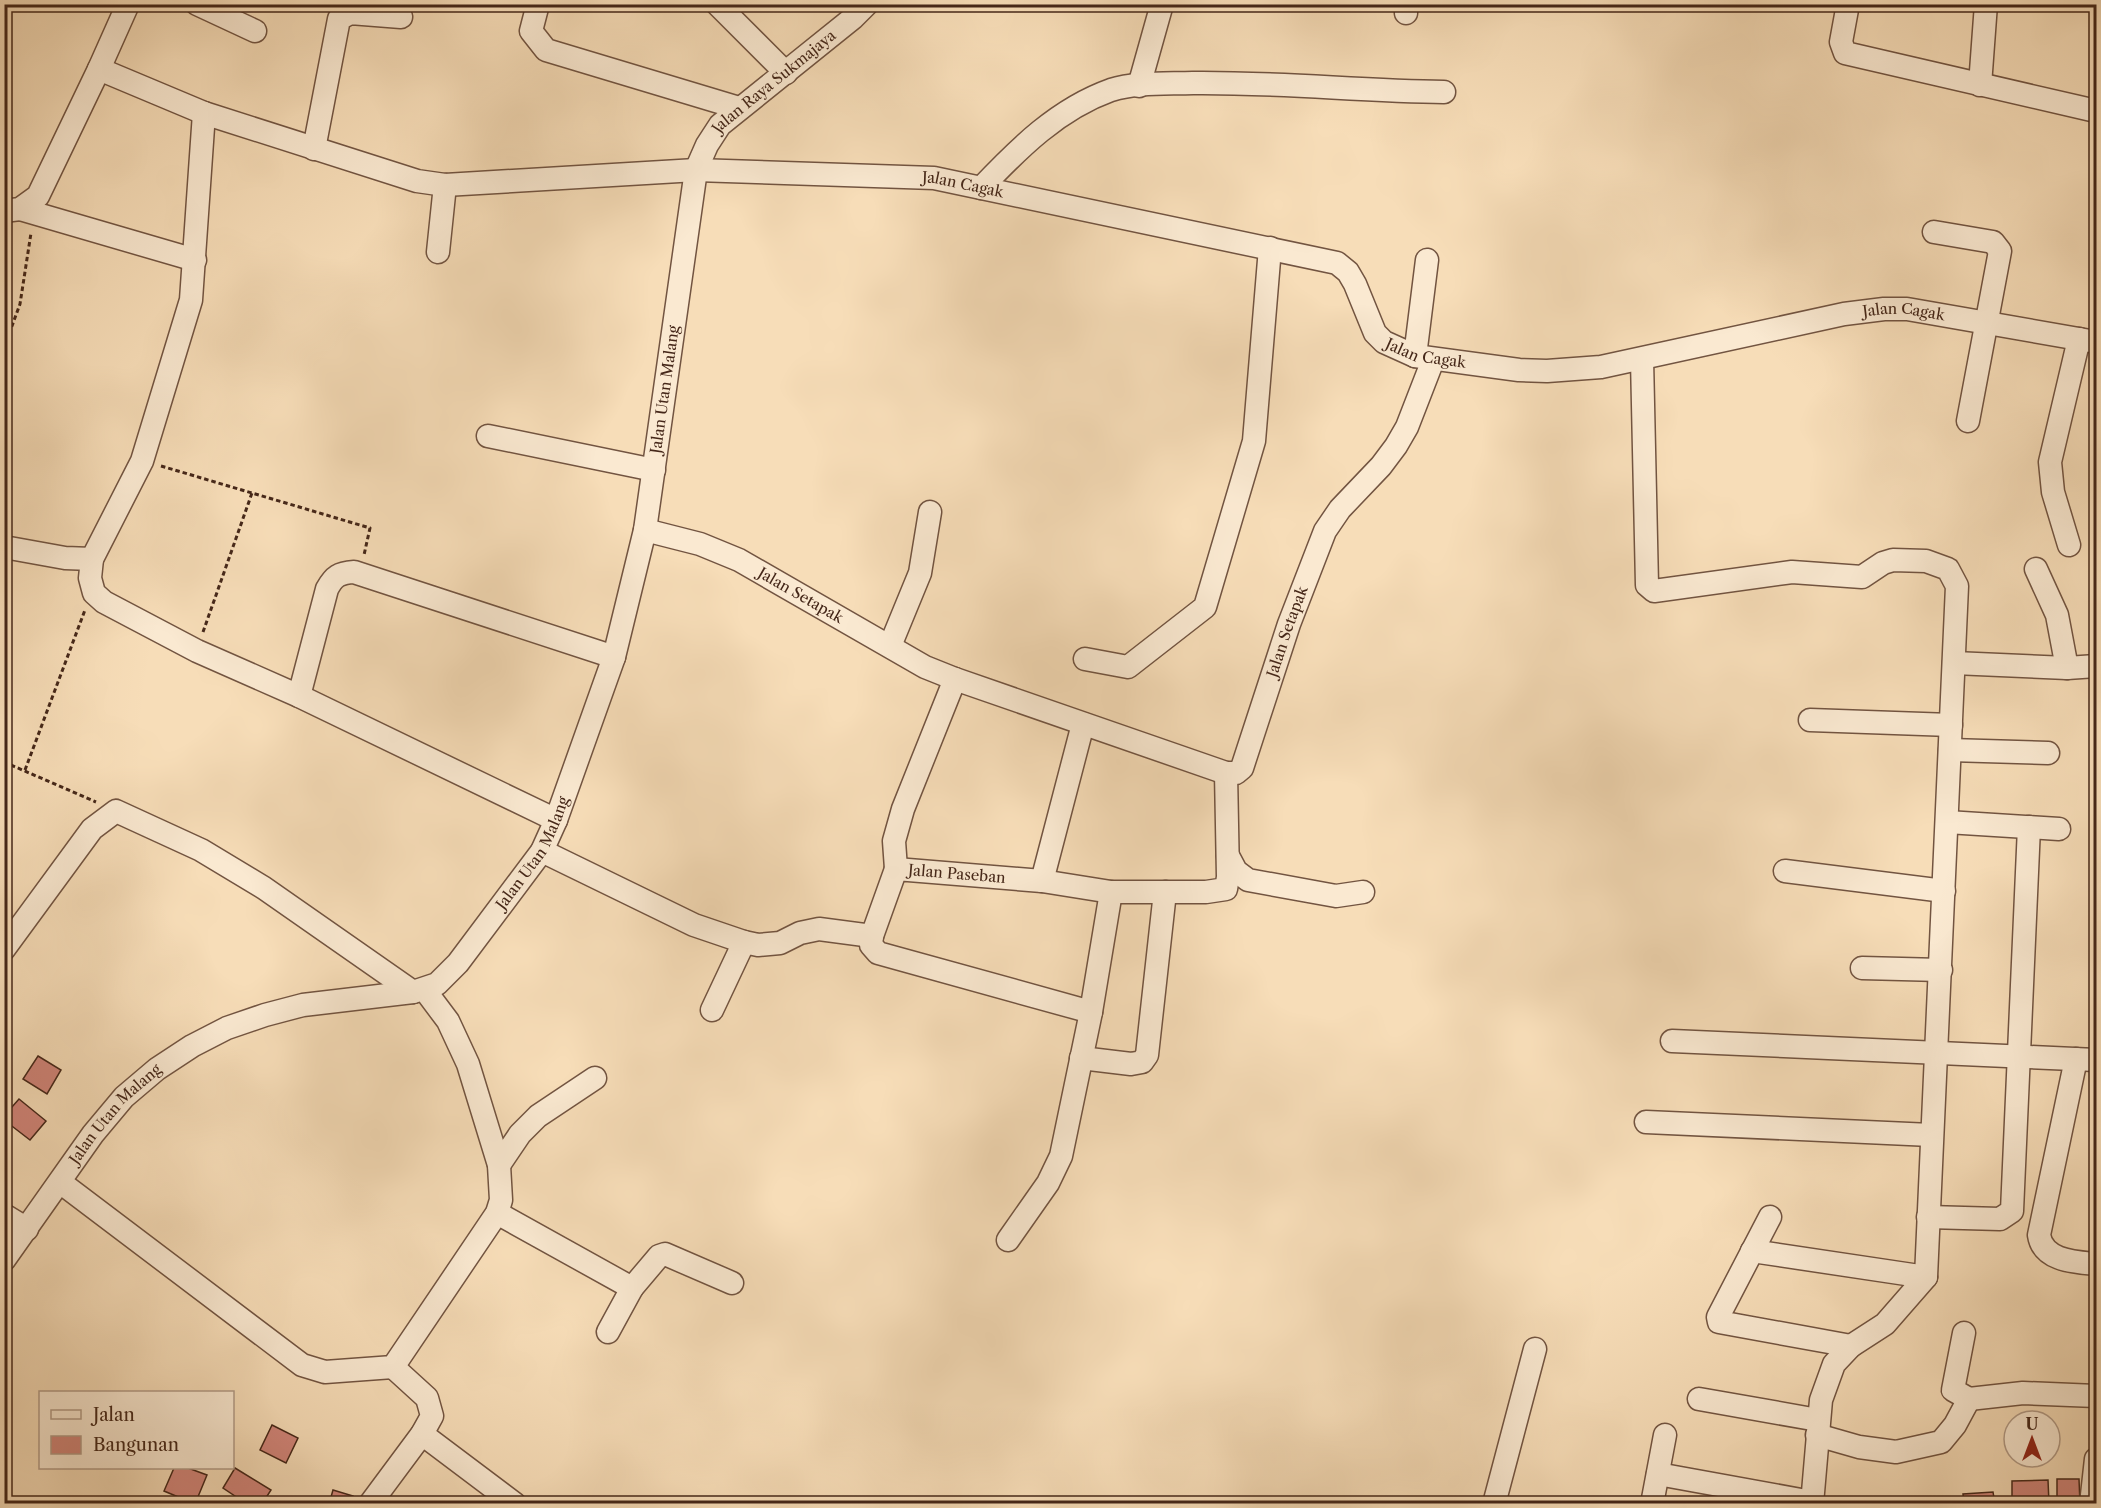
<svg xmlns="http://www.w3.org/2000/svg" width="2101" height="1508" font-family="'Libre Caslon Text',serif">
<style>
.building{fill:#d1857a;stroke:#452719;stroke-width:1.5}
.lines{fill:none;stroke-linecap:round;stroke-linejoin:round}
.minor-casing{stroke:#725441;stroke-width:25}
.path{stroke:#452719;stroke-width:3;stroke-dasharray:4.5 3;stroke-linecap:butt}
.minor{stroke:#fae9d1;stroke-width:22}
.labels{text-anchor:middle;stroke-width:6;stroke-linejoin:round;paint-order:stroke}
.street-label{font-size:15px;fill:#452719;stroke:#fae9d1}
</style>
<rect width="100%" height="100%" fill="#f7ddb8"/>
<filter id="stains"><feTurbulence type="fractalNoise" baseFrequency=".00333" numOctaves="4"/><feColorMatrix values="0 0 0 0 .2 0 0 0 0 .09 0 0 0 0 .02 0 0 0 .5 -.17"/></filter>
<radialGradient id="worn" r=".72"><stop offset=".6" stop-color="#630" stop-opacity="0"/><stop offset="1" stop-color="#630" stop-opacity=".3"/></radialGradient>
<g class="building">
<polygon points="38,1056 61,1070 47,1094 23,1079"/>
<polygon points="19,1099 46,1121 30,1140 4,1120 4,1116"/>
<polygon points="272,1425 298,1438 286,1463 260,1450"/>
<polygon points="174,1468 188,1468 207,1475 195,1504 164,1491"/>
<polygon points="235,1468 271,1490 262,1504 247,1504 223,1488"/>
<polygon points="2057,1479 2079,1479 2080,1504 2057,1504"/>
<polygon points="2048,1480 2049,1504 2012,1504 2012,1481"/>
<polygon points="333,1490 353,1496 351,1504 329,1504"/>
<polygon points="1993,1492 1995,1504 1964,1504 1963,1494"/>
<polygon points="1955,1499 1955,1504 1933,1504 1933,1500"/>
</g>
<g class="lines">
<g class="minor-casing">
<g id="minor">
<path id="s1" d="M128,4L99,69L204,113L417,181L445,185L696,170L934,178L1337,263L1348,272L1355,284L1375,333L1384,342L1415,356L1519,370L1547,371L1601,367L1844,314L1884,309H1907L2096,342"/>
<polyline points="197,4 255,31"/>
<polyline points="538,4 531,31 546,50 739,108"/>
<polyline points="717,4 786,73"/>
<polyline points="1848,4 1841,42 1845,53 2096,111"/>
<polyline points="1406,13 1406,4"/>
<polyline points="1980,85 1986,4"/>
<polyline points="1139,86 1162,4"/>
<polyline points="204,113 191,300 142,461 92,559 90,578 94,593 104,602 197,651 299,696 556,820"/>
<polyline points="314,149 339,19 350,13 401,17"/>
<path d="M981,188C1019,148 1058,109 1111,90C1136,82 1166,84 1193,83C1277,82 1360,91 1444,92"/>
<polyline points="20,209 195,260"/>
<polyline points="4,211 20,209 38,196 99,69"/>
<polyline points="1934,232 1993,242 2000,251 1968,421"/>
<polyline points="438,252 445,185"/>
<polyline points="1415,356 1427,260"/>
<polyline points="1642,359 1647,585 1654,591 1792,572 1862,577 1883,563 1893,560 1926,561 1948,569 1957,586 1926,1277 1885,1324 1851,1346 1834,1364 1821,1400 1812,1504"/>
<polyline points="488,436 654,470"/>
<path id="s2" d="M645,530L700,544L739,560L925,667L955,679L1226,773H1236L1242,768L1289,624L1325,531L1340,509L1381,466L1396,446L1407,427L1433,360"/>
<polyline points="2069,545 2053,492 2050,462 2079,339"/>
<polyline points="4,547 65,558 92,559"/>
<polyline points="2036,569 2057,615 2067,668"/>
<polyline points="890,646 920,573 930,512"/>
<polyline points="1085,659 1128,667 1205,607 1254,441 1270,248"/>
<polyline points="1954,663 2067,668 2096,666"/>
<path d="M299,696L327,589C334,576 339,573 354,572L614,657"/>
<polyline points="1810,720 1951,725"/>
<polyline points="1950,750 2048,753"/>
<polyline points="1947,822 2059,829"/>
<polyline points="542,851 694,925 744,942"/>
<polyline points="1228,856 1236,871 1248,880 1336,896 1363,892"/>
<polyline points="896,869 894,841 903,809 955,679"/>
<polyline points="1785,871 1944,891"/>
<polyline points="1042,881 1083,724"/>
<polyline points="872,936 871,945 878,953 1091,1012"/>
<polyline points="4,949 92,829 116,811 201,850 264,888 413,992"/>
<polyline points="1862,968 1941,970"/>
<path id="s3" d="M712,1010L744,942L758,945L780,943L800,933L819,929L872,936L896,869L1042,881L1111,892H1206L1226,889L1228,877L1226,773"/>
<polyline points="1672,1041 2096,1060"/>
<polyline points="1081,1058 1131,1064 1142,1062 1147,1055 1165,892"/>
<path d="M2076,1059L2039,1235C2043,1261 2075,1262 2096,1264"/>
<polyline points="1646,1122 1931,1135"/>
<polyline points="499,1165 520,1134 538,1116 595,1078"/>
<polyline points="60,1182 302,1365 325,1372 393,1367 497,1213 501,1200 499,1165 468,1064 448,1021 424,989"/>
<polyline points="497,1213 632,1288 659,1256 665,1254 732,1283"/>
<polyline points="4,1215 27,1229"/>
<polyline points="1770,1217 1718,1317 1719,1322 1851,1346"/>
<polyline points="1928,1217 2000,1219 2012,1211 2029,827"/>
<polyline points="1008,1240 1048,1183 1061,1156 1091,1012 1111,892"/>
<polyline points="1752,1251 1926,1277"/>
<path id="s4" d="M4,1260L93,1134L124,1097L157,1069L192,1046L227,1028L265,1015L303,1005L413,992L437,984L458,963L542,851L556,820L614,657L645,530L696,170L707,145L720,125L853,18L867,4"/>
<polyline points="608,1332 632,1288"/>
<polyline points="1699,1399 1818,1420"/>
<polyline points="1969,1399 2023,1393 2096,1396"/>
<polyline points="422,1434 515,1504"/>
<polyline points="1817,1435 1859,1447 1896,1452 1941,1442 1955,1425 1969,1399 1953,1390 1964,1333"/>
<polyline points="1658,1474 1812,1502"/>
<polyline points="370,1504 422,1434 432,1416 427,1398 393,1367"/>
<polyline points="1494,1504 1535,1349"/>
<polyline points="1652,1504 1665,1435"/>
<polyline points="2091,1504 2096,1459"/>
</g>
</g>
<g class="path">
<polyline points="4,348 20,304 31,233"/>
<polyline points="161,466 370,528 364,555"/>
<polyline points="203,632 252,493"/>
<polyline points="4,762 96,802"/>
<polyline points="25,770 85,610"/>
</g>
<use href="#minor" class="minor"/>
</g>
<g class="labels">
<g class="street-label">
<text dy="5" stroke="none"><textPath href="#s4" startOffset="1534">Jalan Raya Sukmajaya</textPath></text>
<text dy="5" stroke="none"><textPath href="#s1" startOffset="956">Jalan Cagak</textPath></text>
<text dy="5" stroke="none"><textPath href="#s1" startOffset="1962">Jalan Cagak</textPath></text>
<text dy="5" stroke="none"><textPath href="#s1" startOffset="1476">Jalan Cagak</textPath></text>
<text dy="5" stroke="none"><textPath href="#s4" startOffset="1192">Jalan Utan Malang</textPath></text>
<text dy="5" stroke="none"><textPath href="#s2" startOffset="170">Jalan Setapak</textPath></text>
<text dy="5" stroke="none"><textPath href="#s2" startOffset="794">Jalan Setapak</textPath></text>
<text dy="5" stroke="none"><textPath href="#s4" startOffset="706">Jalan Utan Malang</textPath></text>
<text dy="5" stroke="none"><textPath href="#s3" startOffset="339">Jalan Paseban</textPath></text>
<text dy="5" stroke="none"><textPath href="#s4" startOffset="184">Jalan Utan Malang</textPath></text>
</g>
</g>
<rect width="2101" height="1508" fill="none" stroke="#f7ddb8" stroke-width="24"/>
<rect x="6" y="6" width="2089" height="1496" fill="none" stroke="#452719" stroke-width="3"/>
<rect x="12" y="12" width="2077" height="1484" fill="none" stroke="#452719" stroke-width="1.5"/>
<rect x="39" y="1391" width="195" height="78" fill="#fae9d1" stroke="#b29b87" stroke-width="1.5"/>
<rect x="51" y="1410" width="30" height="9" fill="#fae9d1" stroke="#b29b87" stroke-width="1.5"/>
<text x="93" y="1421" font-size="18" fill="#452719">Jalan</text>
<rect x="51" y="1436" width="30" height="18" fill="#d1857a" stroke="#b29b87" stroke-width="1.5"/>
<text x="93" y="1451" font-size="18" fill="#452719">Bangunan</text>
<g transform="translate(2032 1439)"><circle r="28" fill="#fae9d1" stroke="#b29b87" stroke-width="1.5"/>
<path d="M0-4.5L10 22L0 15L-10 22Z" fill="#8f2418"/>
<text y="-9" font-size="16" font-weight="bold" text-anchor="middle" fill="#452719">U</text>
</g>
<rect width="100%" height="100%" filter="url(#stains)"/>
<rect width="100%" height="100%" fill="url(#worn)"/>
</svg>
